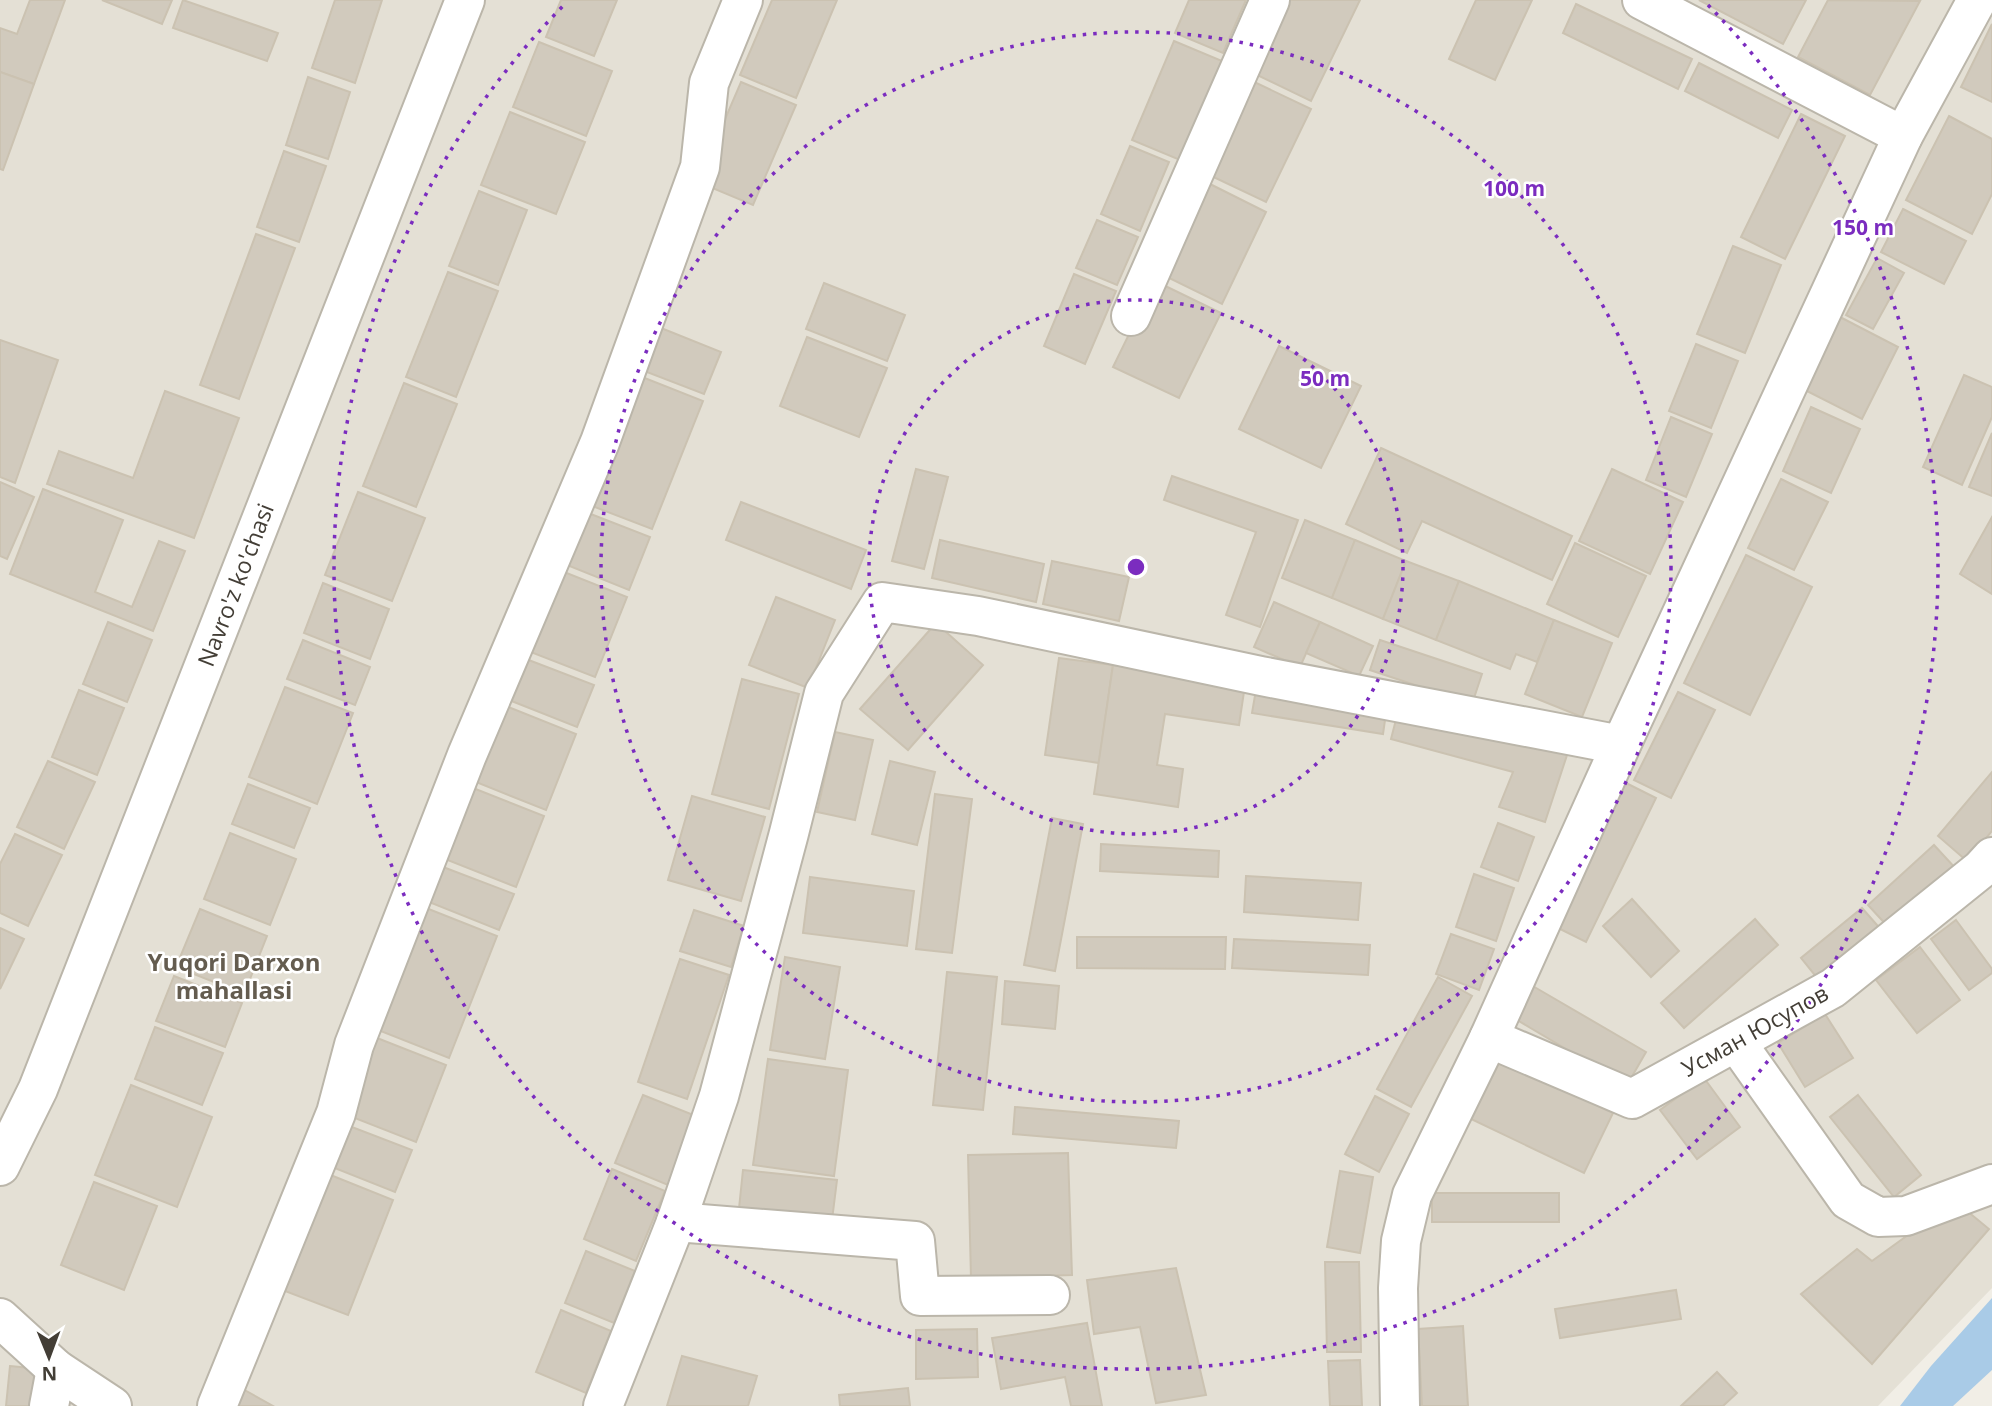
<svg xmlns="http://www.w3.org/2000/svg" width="1992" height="1406" font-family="'Open Sans',sans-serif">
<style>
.residential{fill:#e4e0d5}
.water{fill:#a9cbe7}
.building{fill:#d1cabd;stroke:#cbc2b1;stroke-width:2}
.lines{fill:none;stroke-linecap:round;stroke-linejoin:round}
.minor-casing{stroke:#bbb6aa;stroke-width:42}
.minor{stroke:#fff;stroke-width:38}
.ring{fill:none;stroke:#7b2cbf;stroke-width:3.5;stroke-dasharray:3.5 7}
.labels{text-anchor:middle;stroke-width:5;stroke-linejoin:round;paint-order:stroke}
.street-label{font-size:23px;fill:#433e36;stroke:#fff}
.neighbourhood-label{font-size:24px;font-weight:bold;fill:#645c4f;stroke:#fff}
.centre{fill:#7b2cbf;stroke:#fff;stroke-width:3.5}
.ring-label{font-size:21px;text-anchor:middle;font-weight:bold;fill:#7b2cbf;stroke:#fff;stroke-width:5;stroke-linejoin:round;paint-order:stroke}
</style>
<rect width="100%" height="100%" fill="#f1eee6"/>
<polygon class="residential" points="0,0 1992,0 1992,1288 1878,1406 0,1406"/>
<polygon class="water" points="1992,1298 1992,1370 1953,1406 1900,1406 1931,1366"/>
<g class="building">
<polygon points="30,0 65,0 34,84 0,72 0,28 17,34"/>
<polygon points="102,0 172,0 162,24"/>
<polygon points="183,0 278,33 267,61 173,28"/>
<polygon points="335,0 382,0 355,83 312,68"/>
<polygon points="561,0 617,0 594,56 546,37"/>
<polygon points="772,0 837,0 796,98 740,75"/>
<polygon points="1189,0 1246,0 1223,53 1175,33"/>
<polygon points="1288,0 1360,0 1311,101 1253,73"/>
<polygon points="1476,0 1532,0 1495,80 1449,59"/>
<polygon points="1699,0 1806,0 1783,44"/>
<polygon points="1828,0 1920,1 1870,95 1798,57"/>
<polygon points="1576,4 1692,59 1678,89 1563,33"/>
<polygon points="1992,24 1992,102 1961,87"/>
<polygon points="1174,41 1222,61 1180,160 1132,140"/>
<polygon points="539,42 612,71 586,136 513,107"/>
<polygon points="1699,63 1792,110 1778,138 1685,91"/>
<polygon points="0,72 34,84 3,170 0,169"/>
<polygon points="308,77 350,92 328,159 286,145"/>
<polygon points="1250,80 1311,109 1266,202 1205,173"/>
<polygon points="741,82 796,105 753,205 698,182"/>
<polygon points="510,112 585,142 556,214 481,185"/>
<polygon points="1801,114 1845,136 1785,259 1741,237"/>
<polygon points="1949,116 1992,139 1992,194 1972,234 1906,200"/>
<polygon points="1130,146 1169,162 1140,231 1101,214"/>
<polygon points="284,151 326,166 299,242 257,227"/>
<polygon points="1204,181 1266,212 1222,304 1159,273"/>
<polygon points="479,191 527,210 498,285 449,266"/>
<polygon points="1903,209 1966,241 1944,284 1881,252"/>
<polygon points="1097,220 1138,237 1117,285 1076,268"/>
<polygon points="256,234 295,248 239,399 200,385"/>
<polygon points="1733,246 1781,265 1745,353 1697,334"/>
<polygon points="1877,258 1904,273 1873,329 1846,315"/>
<polygon points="448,272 498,291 456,397 406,377"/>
<polygon points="1074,274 1116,291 1085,364 1044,346"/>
<polygon points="1155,281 1221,313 1179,398 1113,367"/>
<polygon points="824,283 905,315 887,361 806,329"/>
<polygon points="1840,317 1898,347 1862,419 1803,389"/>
<polygon points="656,326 721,352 704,394 639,369"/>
<polygon points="807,337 887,368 859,437 780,406"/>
<polygon points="0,340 58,360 15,483 0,477"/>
<polygon points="1696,344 1738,361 1711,428 1669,411"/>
<polygon points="1279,346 1361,386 1321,468 1239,429"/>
<polygon points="637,375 703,401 652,529 587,504"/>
<polygon points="1964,375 1992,387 1992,417 1962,485 1923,467"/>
<polygon points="404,383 457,404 416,507 363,486"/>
<polygon points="165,391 239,418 194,538 47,484 59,451 133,478"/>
<polygon points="1811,407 1860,429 1831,493 1783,471"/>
<polygon points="1671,417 1712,434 1686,497 1646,480"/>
<polygon points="1992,433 1992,496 1969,487"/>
<polygon points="1381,448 1572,536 1552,580 1422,521 1407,553 1346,524"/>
<polygon points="916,469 948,477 924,569 892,561"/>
<polygon points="1612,469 1683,502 1650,574 1579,541"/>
<polygon points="1172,476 1298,520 1260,627 1226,615 1256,532 1164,500"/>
<polygon points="1781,479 1828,502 1794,570 1748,548"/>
<polygon points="0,482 34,497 7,559 0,556"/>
<polygon points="43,489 123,520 95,592 132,607 159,541 185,551 153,631 10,574"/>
<polygon points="358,492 425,518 392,601 325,575"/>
<polygon points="741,502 866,550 851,589 726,540"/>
<polygon points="583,511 650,537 629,590 562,563"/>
<polygon points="1992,517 1992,594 1960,574"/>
<polygon points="1305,520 1355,540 1332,598 1282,578"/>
<polygon points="940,540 1044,564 1036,602 932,578"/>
<polygon points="1355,540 1406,561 1383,619 1332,598"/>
<polygon points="1575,543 1646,576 1618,637 1547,604"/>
<polygon points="1746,555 1812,587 1750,715 1684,683"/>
<polygon points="1052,561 1129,577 1119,621 1043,604"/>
<polygon points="1406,561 1459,581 1436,640 1383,619"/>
<polygon points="559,570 627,597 595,677 528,651"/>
<polygon points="1459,581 1554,620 1537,662 1516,654 1510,669 1436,640"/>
<polygon points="323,583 389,609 370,659 304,633"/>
<polygon points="776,597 835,620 808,688 749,665"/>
<polygon points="1274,602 1320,622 1300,667 1254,647"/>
<polygon points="1554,620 1612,643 1582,717 1525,694"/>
<polygon points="108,622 152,640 127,702 83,684"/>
<polygon points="1320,622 1373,646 1359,676 1306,653"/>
<polygon points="936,623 983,665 908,750 860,709"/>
<polygon points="303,640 370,667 355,705 287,679"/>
<polygon points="1380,640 1482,674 1472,704 1370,670"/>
<polygon points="1059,658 1113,665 1099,763 1045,755"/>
<polygon points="526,659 594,685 577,727 509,700"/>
<polygon points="1113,665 1245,685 1239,725 1165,714 1157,765 1183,769 1178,807 1094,794"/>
<polygon points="742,679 799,694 769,809 712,794"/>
<polygon points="1257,684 1387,706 1383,734 1252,713"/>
<polygon points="285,687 353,713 317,804 249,777"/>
<polygon points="79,690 124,708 97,775 52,757"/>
<polygon points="1678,692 1715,710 1671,798 1634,780"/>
<polygon points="1400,704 1569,749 1545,822 1499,807 1513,772 1391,739"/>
<polygon points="506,706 576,734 546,810 476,782"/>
<polygon points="835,732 873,740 855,820 817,812"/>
<polygon points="48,761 95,782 64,849 17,827"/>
<polygon points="890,761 935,772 917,845 872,834"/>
<polygon points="1992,772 1992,831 1967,861 1938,836"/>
<polygon points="1624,782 1656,798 1586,942 1554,926"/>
<polygon points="248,784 310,808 294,848 232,824"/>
<polygon points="473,788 544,816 516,887 445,859"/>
<polygon points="935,794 972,799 952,953 916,949"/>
<polygon points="692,796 765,817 741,901 668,880"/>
<polygon points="1052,818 1083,824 1055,971 1024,965"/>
<polygon points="1498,823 1534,837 1518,881 1481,867"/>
<polygon points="230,833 296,859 270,925 204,899"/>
<polygon points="15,834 62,855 28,926 0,913 0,864"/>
<polygon points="1101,844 1219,851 1218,877 1100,871"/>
<polygon points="1934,845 1957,870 1891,930 1868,905"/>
<polygon points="443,867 514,894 499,930 429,902"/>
<polygon points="1474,874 1514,888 1496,941 1456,927"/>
<polygon points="1246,876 1361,883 1358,920 1244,912"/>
<polygon points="810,877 914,891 907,946 803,933"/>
<polygon points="1632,899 1679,951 1651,977 1603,926"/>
<polygon points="426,908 497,936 449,1058 378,1030"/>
<polygon points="1862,908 1884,933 1822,984 1801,958"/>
<polygon points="200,909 267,936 244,994 176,967"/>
<polygon points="694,910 744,926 731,967 680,951"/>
<polygon points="1755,919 1778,945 1684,1028 1661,1003"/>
<polygon points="1956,920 1992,969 1992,973 1969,990 1931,939"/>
<polygon points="0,928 24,939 0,989"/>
<polygon points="1451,934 1494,949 1479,990 1436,974"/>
<polygon points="1077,937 1226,937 1225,969 1077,968"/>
<polygon points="1234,939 1370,945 1368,975 1232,968"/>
<polygon points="1920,947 1960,1000 1917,1033 1876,980"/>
<polygon points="785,957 840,967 825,1059 770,1050"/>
<polygon points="680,959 729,975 687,1099 638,1082"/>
<polygon points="947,972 997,977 983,1110 933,1105"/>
<polygon points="174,976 242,1003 225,1047 156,1021"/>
<polygon points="1438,977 1472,996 1411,1107 1377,1089"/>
<polygon points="1005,981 1059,986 1055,1029 1002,1024"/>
<polygon points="1531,985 1646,1052 1627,1085 1512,1017"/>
<polygon points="1825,1014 1853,1058 1805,1087 1778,1043"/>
<polygon points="155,1027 223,1053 202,1105 135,1079"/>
<polygon points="377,1038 446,1065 416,1142 347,1115"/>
<polygon points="1498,1058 1613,1113 1584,1173 1469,1118"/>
<polygon points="768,1059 848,1070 834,1176 753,1165"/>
<polygon points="1704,1078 1740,1127 1697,1159 1660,1110"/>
<polygon points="131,1085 212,1117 177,1207 95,1175"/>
<polygon points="643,1095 696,1116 668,1185 615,1163"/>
<polygon points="1858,1095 1921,1175 1894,1197 1830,1117"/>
<polygon points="1375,1096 1409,1114 1379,1172 1345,1154"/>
<polygon points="1015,1107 1179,1121 1176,1148 1013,1134"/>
<polygon points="344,1124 412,1150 395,1192 327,1165"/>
<polygon points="1068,1153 1072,1275 971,1278 968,1155"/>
<polygon points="612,1169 665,1191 636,1261 584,1239"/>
<polygon points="743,1170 837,1180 831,1228 738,1218"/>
<polygon points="1340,1171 1373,1177 1360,1253 1327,1247"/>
<polygon points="323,1172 393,1200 348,1315 277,1288"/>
<polygon points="94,1182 157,1206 124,1290 61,1265"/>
<rect x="1432" y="1193" width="127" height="29"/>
<polygon points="1955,1201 1989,1229 1872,1364 1801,1294 1857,1249 1872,1261"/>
<polygon points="586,1251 635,1271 614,1323 565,1303"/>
<polygon points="1325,1262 1359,1262 1361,1352 1327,1352"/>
<polygon points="1176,1268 1206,1395 1156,1403 1140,1327 1094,1334 1087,1280"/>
<polygon points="1676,1290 1681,1319 1560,1338 1555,1309"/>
<polygon points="561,1310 611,1331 586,1393 536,1372"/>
<polygon points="1087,1323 1102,1406 1071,1406 1065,1377 1001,1389 992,1338"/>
<polygon points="1463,1326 1468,1406 1422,1406 1418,1329"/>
<polygon points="977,1329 978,1377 916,1379 916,1330"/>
<polygon points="682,1356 757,1376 748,1406 667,1406"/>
<polygon points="1360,1360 1362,1406 1330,1406 1328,1361"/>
<polygon points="10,1366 40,1369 36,1406 6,1406"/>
<polygon points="1717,1372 1737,1393 1723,1406 1681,1406"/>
<polygon points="241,1388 273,1406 230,1406"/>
<polygon points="908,1388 910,1406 840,1406 839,1395"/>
</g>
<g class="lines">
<g class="minor-casing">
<g id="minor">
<polyline points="1642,0 1903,136"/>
<polyline points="1131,316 1270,0"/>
<polyline points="1489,1038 1632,1099 1833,988 1981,869 1992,857"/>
<polyline points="1736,1042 1848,1200 1878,1217 1906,1216 1992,1184"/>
<polyline points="0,1166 38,1089 465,0"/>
<polyline points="676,1222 915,1241 920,1296 1050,1295"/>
<polyline points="0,1318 56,1369 112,1406"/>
<polyline points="49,1406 56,1369"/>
<polyline points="217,1406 336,1113 354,1045 467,755 600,442 700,167 709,83 743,0"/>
<polyline points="603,1406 676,1222 719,1096 789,833 824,693 882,602 978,616 1261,676 1621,745"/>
<polyline points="1400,1406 1398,1288 1401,1241 1412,1195 1489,1038 1621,745 1903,136 1977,0"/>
</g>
</g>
<use href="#minor" class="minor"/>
</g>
<g class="ring">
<circle cx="1136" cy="567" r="267"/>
<circle cx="1136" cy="567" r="535"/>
<path d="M1708 5A802 802 0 1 1 564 5"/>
</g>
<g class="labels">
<g class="street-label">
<text transform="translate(236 585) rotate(-69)" y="8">Navro'z ko'chasi</text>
<text transform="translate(1755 1031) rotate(-29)" y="8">Усман Юсупов</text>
</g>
<g class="neighbourhood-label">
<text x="234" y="971">Yuqori Darxon<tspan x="234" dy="28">mahallasi</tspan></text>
</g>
</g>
<circle cx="1136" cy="567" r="10" class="centre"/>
<g class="ring-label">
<text x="1514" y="196">100 m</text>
<text x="1863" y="235">150 m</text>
<text x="1325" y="386">50 m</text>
</g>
<g transform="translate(49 1357) rotate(179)" stroke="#ffffff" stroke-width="5" paint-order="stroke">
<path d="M0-5L12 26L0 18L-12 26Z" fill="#433e36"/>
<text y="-10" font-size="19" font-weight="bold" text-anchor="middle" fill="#433e36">N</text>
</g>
</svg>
